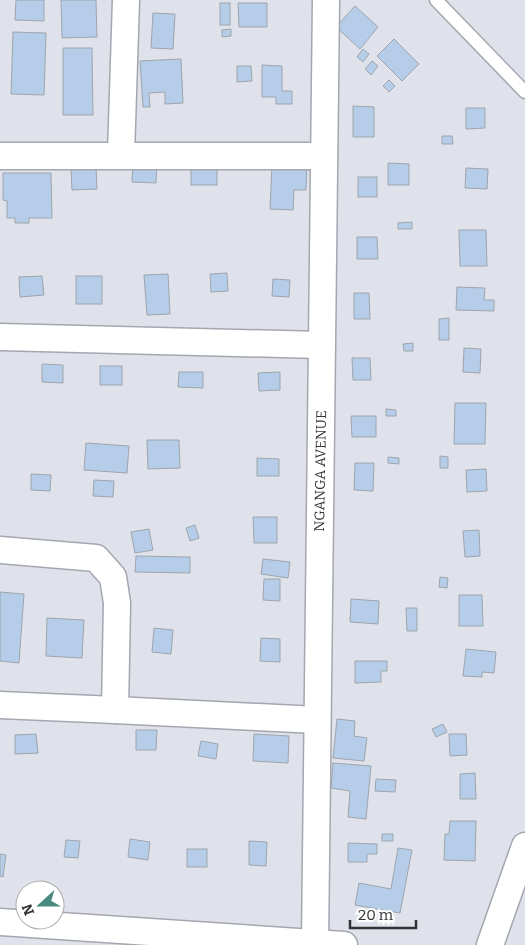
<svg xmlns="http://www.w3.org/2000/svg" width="525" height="945" font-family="Bitter,serif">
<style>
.building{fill:#b6cde9;stroke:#9ea5ac}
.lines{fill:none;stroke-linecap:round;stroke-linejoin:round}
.service-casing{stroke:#a4a7af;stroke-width:15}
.minor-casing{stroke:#a4a7af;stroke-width:29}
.service{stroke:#fff;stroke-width:12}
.minor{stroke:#fff;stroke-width:26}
.labels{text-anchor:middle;stroke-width:5;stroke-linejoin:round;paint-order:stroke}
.street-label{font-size:14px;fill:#313336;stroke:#fff}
</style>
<rect width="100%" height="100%" fill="#dfe2eb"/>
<g class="building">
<polygon points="16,0 44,0 44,21 15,20"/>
<polygon points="61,0 96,0 97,37 62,38"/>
<rect x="220" y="3" width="10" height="22"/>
<polygon points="238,3 267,3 267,27 239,27"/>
<polygon points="355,6 378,27 360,49 336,27"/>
<polygon points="153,13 175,14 173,49 151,48"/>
<polygon points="231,29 231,36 222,37 222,30"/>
<polygon points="13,32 46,33 44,95 11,94"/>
<polygon points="394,39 419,64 402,81 377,56"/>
<polygon points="63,48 92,48 93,115 63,115"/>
<polygon points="363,49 369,54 363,62 357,57"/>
<polygon points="181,59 183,103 165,104 165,92 149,93 150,107 143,107 140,61"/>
<polygon points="372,61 378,66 371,75 365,69"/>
<polygon points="262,65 282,66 282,91 292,91 292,104 276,104 276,97 262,97"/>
<polygon points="237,66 251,66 252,81 237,82"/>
<polygon points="389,80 395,86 389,92 383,86"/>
<polygon points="353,106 374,107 374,137 353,137"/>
<polygon points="466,108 485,108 485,128 466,129"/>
<polygon points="442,136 452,136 453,144 442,144"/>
<polygon points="133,161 157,162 156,183 132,182"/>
<rect x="191" y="163" width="26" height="22"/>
<polygon points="388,163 409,164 409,185 388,185"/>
<polygon points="272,165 307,166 306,190 294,190 293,210 270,209"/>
<polygon points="96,168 97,189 72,190 71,169"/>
<polygon points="466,168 488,169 487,189 465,188"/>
<polygon points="3,173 51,173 52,218 29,218 29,223 15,223 15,218 7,218 7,201 3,200"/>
<rect x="358" y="177" width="19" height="20"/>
<polygon points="412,222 412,229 398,229 398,223"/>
<polygon points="459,230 486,230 487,266 460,266"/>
<polygon points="357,237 377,237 378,259 357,259"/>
<polygon points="227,273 228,291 211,292 210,274"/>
<polygon points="168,274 170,314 147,315 144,275"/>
<polygon points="42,276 44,295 20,297 19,277"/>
<rect x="76" y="276" width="26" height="28"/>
<polygon points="273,279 290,280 289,297 272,296"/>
<polygon points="457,287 485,288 484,300 494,300 494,311 456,310"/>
<polygon points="354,293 369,293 370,319 354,319"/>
<polygon points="449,318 449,340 439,340 439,319"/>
<polygon points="413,343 413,351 404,351 403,344"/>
<polygon points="464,348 481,349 480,373 463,372"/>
<polygon points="352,358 370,358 371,380 353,380"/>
<polygon points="42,364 63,365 63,383 42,382"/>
<rect x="100" y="366" width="22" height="19"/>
<polygon points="179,372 203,372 203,388 178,387"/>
<polygon points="280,372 280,390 259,391 258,373"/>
<polygon points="455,403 486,403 485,444 454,444"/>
<polygon points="386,409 396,410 396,416 386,416"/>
<polygon points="351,416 376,416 376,437 352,437"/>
<polygon points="147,440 179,440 180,468 148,469"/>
<polygon points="86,443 129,446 127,473 84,470"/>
<polygon points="440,456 448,457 448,468 440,468"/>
<polygon points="388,457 399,458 399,464 388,463"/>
<polygon points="257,458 279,459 279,476 257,476"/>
<polygon points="355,463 374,463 373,491 354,490"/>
<polygon points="486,469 487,491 467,492 466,470"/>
<polygon points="31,474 51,475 50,491 31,490"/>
<polygon points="94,480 114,481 113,497 93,496"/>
<polygon points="253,517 277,517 277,543 254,543"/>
<polygon points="195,525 199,538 190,541 186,528"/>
<polygon points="149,529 153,550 135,553 131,532"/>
<polygon points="479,530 480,556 465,557 463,531"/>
<polygon points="136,556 190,557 190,573 135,572"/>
<polygon points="263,559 290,562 288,578 261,574"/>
<polygon points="440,577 448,578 447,588 439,587"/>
<polygon points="264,579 280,579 280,601 263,600"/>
<polygon points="0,592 24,594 19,663 0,661"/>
<polygon points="459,595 482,595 483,626 459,626"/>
<polygon points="351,599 379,601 378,624 350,622"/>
<polygon points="406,608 417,608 417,631 407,631"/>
<polygon points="47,618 84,620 82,658 46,656"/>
<polygon points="154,628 173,630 171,654 152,652"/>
<polygon points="261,638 280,639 280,662 260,661"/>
<polygon points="466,649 496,652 494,673 482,672 482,677 463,676"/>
<polygon points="355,661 387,661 387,671 381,671 381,682 355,683"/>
<polygon points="337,719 355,721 354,736 367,738 364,761 333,758"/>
<polygon points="443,724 447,732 436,737 432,729"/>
<polygon points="136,730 157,730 156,750 136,750"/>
<polygon points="36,734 38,753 15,754 15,735"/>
<polygon points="254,734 289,736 288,763 253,761"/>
<polygon points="449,734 466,734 467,755 450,756"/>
<polygon points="201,741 218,744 216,759 198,756"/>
<polygon points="333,763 371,766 366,819 348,817 350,791 331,788"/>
<polygon points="475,773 476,799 460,799 460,774"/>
<polygon points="376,779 396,780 395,792 375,791"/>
<polygon points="450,821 476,821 475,861 444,860 445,834 449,834"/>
<rect x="382" y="834" width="11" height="7"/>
<polygon points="130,839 150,842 148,860 128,857"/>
<polygon points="66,840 80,841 78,858 64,857"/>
<polygon points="249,841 267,842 266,866 249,865"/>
<polygon points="348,843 377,844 377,854 367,854 367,862 348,862"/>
<polygon points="398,848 412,850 400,913 355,905 359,883 391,889"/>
<rect x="187" y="849" width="20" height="18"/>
<polygon points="0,854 6,855 3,877 0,876"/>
</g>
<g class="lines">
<g class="service-casing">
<polyline id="service" points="436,0 525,92"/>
</g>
<g class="minor-casing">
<g id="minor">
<polyline points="121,155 126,0"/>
<polyline points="0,156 324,156"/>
<polyline points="0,337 321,345"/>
<polyline points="0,550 96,558 113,577 117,603 115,710"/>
<polyline points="0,705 115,710 317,720"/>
<polyline points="0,922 344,945"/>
<polyline points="315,943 326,0"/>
<polyline points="490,945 525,846"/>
</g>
</g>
<use href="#service" class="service"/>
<use href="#minor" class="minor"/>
</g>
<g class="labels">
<g class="street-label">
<text transform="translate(320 471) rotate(-89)" y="5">NGANGA AVENUE</text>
</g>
</g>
<g transform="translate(40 905) rotate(249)"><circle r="24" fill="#ffffff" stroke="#adadaf"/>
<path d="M0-4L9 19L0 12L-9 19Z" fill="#478a7d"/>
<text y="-8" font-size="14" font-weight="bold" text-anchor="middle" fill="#313336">N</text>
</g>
<path d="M350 920v8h66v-8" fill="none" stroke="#313336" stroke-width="2.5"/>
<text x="358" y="920" font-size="15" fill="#313336" stroke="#ffffff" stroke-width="4" paint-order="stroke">20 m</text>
</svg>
